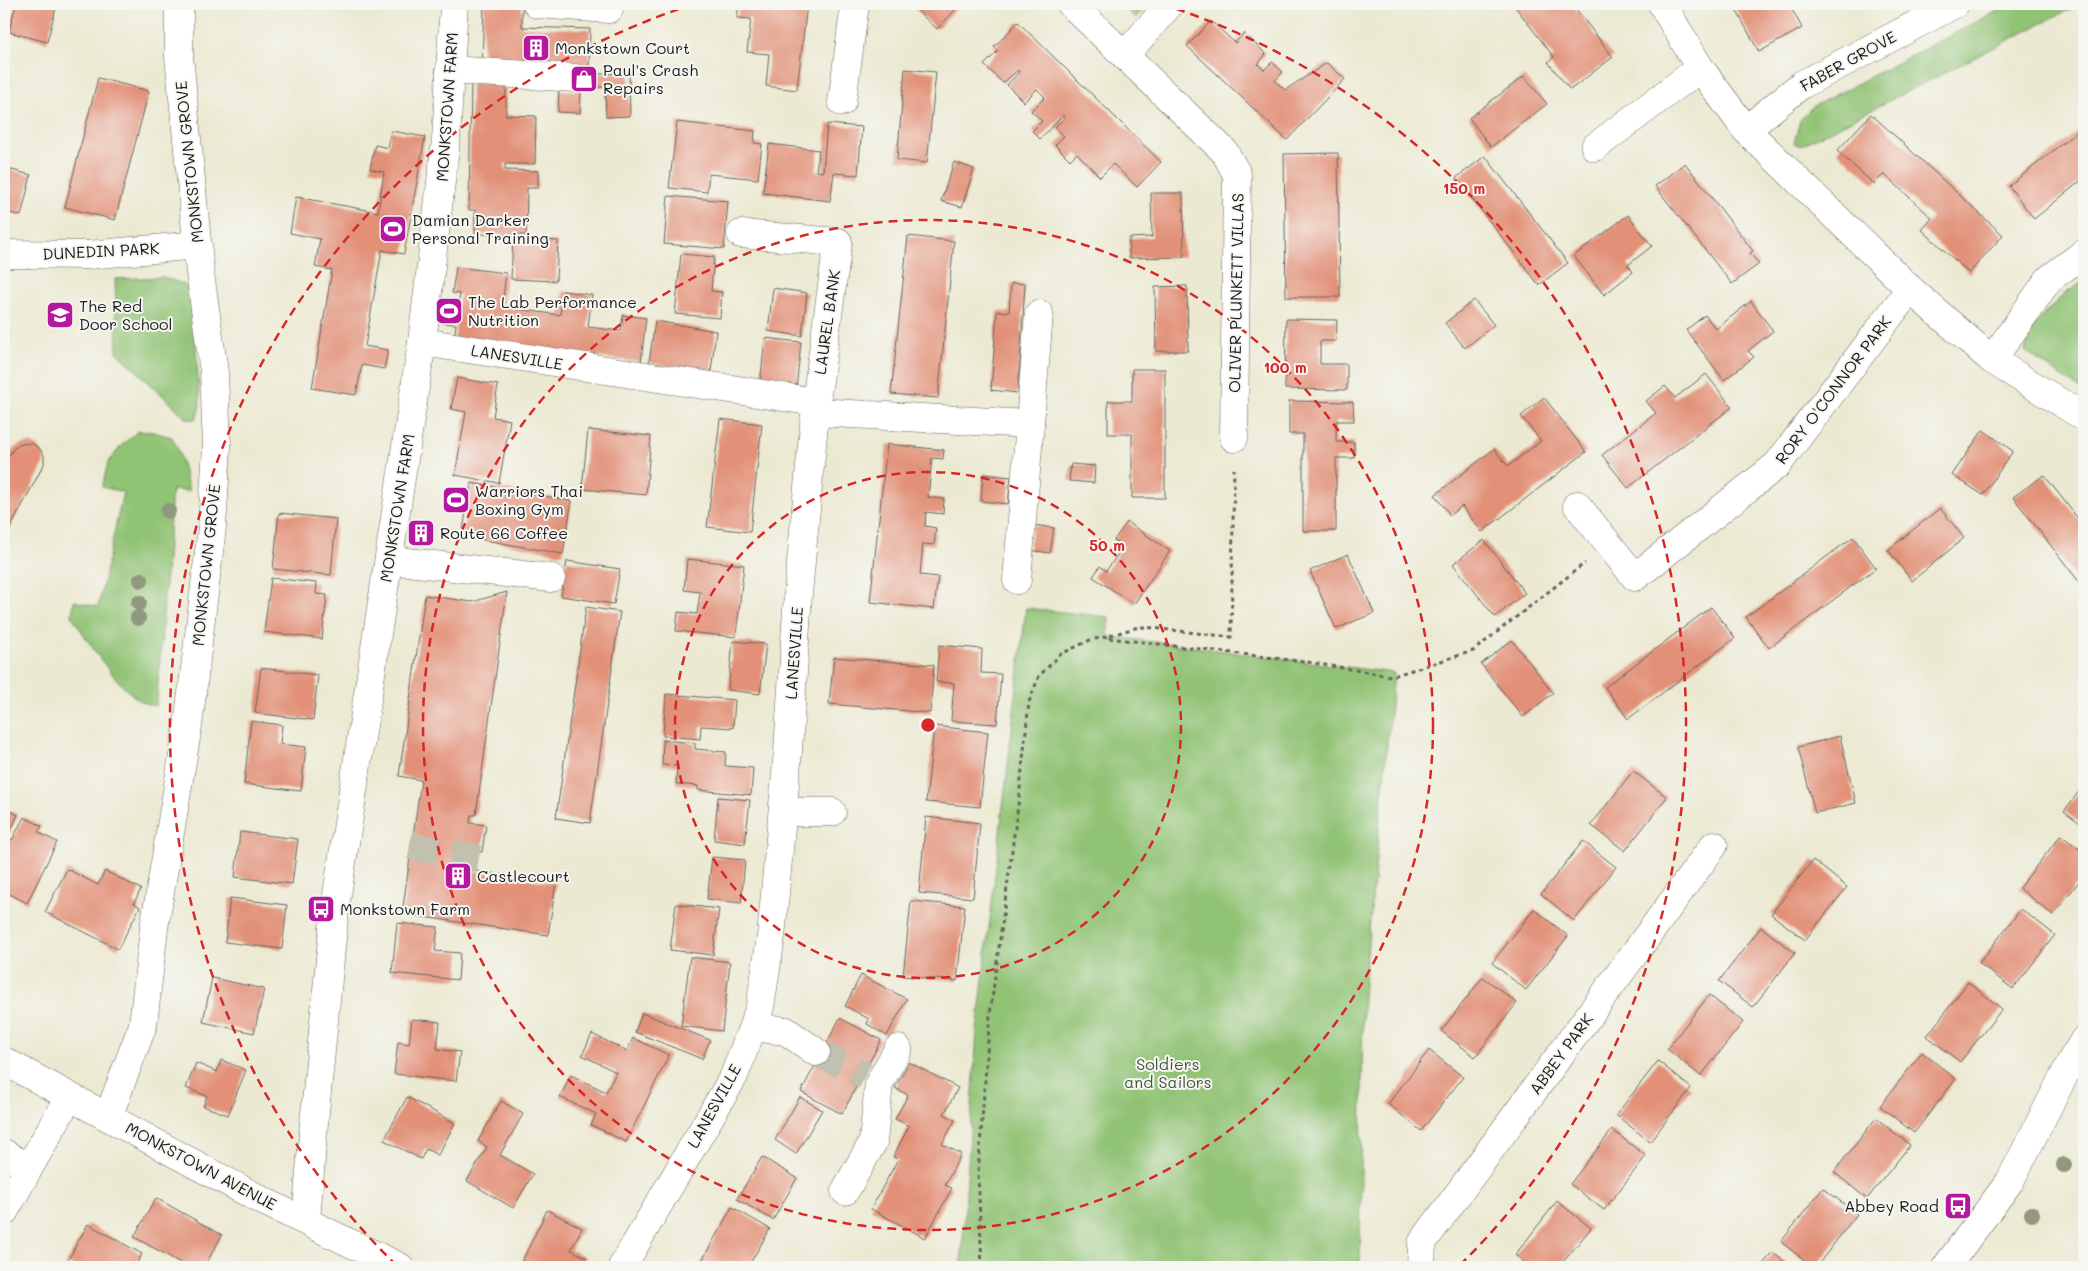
<svg xmlns="http://www.w3.org/2000/svg" width="2088" height="1271" font-family="Mali,sans-serif">
<style>
.green{fill:#91c374;stroke:#567048}
.building{fill:#e29178}
.lines{fill:none;stroke-linecap:round;stroke-linejoin:round}
.minor-tunnel{stroke:#c2c0ae;stroke-width:28;stroke-dasharray:28 14;stroke-linecap:butt}
.minor-casing{stroke:#65645c;stroke-width:29}
.major-casing{stroke:#65645c;stroke-width:29}
.path{stroke:#65645c;stroke-width:3;stroke-dasharray:4 4;stroke-linecap:butt}
.minor{stroke:#fff;stroke-width:28}
.major{stroke:#fff;stroke-width:28}
.tree{fill:#90987f}
.ring{fill:none;stroke:#d62828;stroke-width:2.5;stroke-dasharray:9 6}
.labels{text-anchor:middle;stroke-width:4;stroke-linejoin:round;paint-order:stroke}
.poi-label{font-size:16px;fill:#1c1c1c;stroke:#f6f6f2;text-anchor:start}
.street-label{font-size:16px;fill:#1c1c1c;stroke:#f6f6f2}
.park-label{font-size:16px;fill:#45563b;stroke:#f6f6f2}
.centre{fill:#d62828;stroke:#f6f6f2;stroke-width:2.5}
.ring-label{font-size:15px;text-anchor:middle;font-weight:bold;fill:#d62828;stroke:#f6f6f2;stroke-width:4;stroke-linejoin:round;paint-order:stroke}
</style>
<rect width="100%" height="100%" fill="#f6f6f2"/>
<filter id="ink" filterUnits="userSpaceOnUse"><feTurbulence type="fractalNoise" baseFrequency=".02" numOctaves="2"/><feDisplacementMap in="SourceGraphic" scale="10" xChannelSelector="R" yChannelSelector="G"/><feConvolveMatrix kernelMatrix="1 2 1 2 8 2 1 2 1" color-interpolation-filters="sRGB"/></filter>
<filter id="wash" filterUnits="userSpaceOnUse"><feTurbulence type="fractalNoise" baseFrequency=".0096" numOctaves="4" result="noise"/><feDisplacementMap in="SourceGraphic" scale="20" xChannelSelector="R" yChannelSelector="G"/><feGaussianBlur stdDeviation="1.12" result="paint"/><feColorMatrix in="noise" values="0 0 0 0 0 0 0 0 0 0 0 0 0 0 0 0 0 1.4 0 .05"/><feComposite in="paint" operator="in"/></filter>
<g filter="url(#wash)">
<rect width="100%" height="100%" fill="#ece9d2"/>
<g class="green">
<polygon points="1121,4 1150,4 1136,18"/>
<polygon points="2011,4 2080,4 1800,146 1794,143 1800,120 1812,107"/>
<polygon points="163,277 183,284 192,291 200,405 197,417 192,420 186,418 117,352 115,279"/>
<polygon points="2084,281 2084,392 2025,351 2032,326 2063,295"/>
<path d="M138,431L153,432L172,437L179,452L189,491L172,490L157,699L155,706C125,703 88,641 72,616L74,601L98,607L123,492L102,487L108,463L121,446Z"/>
<polygon points="1026,608 1109,617 1108,636 1394,673 1363,995 1360,1267 961,1267 977,1031"/>
</g>
<g id="blocks">
<g class="building">
<polygon points="16,4 57,4 47,42 9,32"/>
<polygon points="484,4 522,4 522,27 590,29 589,70 482,66"/>
<polygon points="739,4 807,4 797,90 766,86 769,54 747,52 751,19 737,18"/>
<polygon points="917,4 961,4 937,29 913,7"/>
<polygon points="1513,4 1572,4 1613,57 1570,90 1548,62 1554,57"/>
<polygon points="1733,4 1789,4 1802,28 1759,52"/>
<polygon points="1211,21 1235,43 1244,33 1266,54 1258,64 1264,70 1272,62 1283,72 1275,81 1285,90 1327,63 1345,79 1287,140 1187,46"/>
<polygon points="1018,22 1161,162 1137,187 1113,164 1100,177 1077,153 1070,160 1055,145 1064,136 1055,127 1065,117 1063,115 1040,139 1032,131 1042,121 1031,111 1045,97 1037,89 1024,102 1007,85 1019,72 1018,70 1003,83 984,65 998,51 994,47"/>
<polygon points="905,69 936,72 927,163 897,160"/>
<polygon points="629,73 630,116 606,117 605,87 596,87 596,74"/>
<polygon points="1524,76 1547,104 1491,147 1469,118"/>
<polygon points="98,78 149,91 115,220 65,207"/>
<polygon points="471,83 506,83 506,115 536,116 535,164 505,164 505,170 538,171 538,188 527,188 526,235 475,234 475,210 469,210"/>
<polygon points="559,90 581,91 580,113 558,112"/>
<polygon points="1871,114 2003,235 1969,273 1922,230 1932,218 1884,174 1874,184 1837,151"/>
<polygon points="677,122 755,131 754,143 762,144 758,179 709,174 707,192 669,188"/>
<polygon points="827,124 862,127 858,175 834,173 830,201 763,193 769,144 819,150 816,171 823,172"/>
<polygon points="2084,126 2084,178 2034,219 2009,186"/>
<polygon points="391,131 425,137 404,254 382,250 365,346 388,350 384,369 362,365 356,395 312,388 332,270 315,267 320,239 290,233 296,197 378,212 384,172 370,169 375,145 388,148"/>
<polygon points="1338,153 1340,297 1286,297 1284,154"/>
<polygon points="1485,156 1568,263 1539,285 1456,178"/>
<polygon points="954,162 974,169 962,207 941,201"/>
<polygon points="1685,163 1753,251 1750,253 1759,264 1732,284 1655,186"/>
<polygon points="4,168 31,175 21,216 4,211"/>
<polygon points="1151,193 1183,193 1184,257 1129,258 1129,238 1152,237"/>
<polygon points="668,196 728,201 724,249 664,244"/>
<polygon points="1628,215 1652,246 1628,265 1633,272 1604,295 1574,256"/>
<polygon points="908,236 954,241 938,398 891,394"/>
<polygon points="513,239 558,241 556,281 511,279"/>
<polygon points="681,254 714,257 711,291 722,292 720,318 675,314"/>
<polygon points="456,267 506,273 502,307 560,315 563,291 592,295 588,327 621,331 623,315 646,318 641,362 454,342 456,324 442,323 444,303 458,305 460,294 452,293"/>
<polygon points="1011,283 1025,284 1018,393 991,390 997,311 1009,312"/>
<polygon points="1187,286 1188,351 1156,351 1155,287"/>
<polygon points="773,288 807,293 802,336 768,331"/>
<polygon points="1474,300 1494,325 1465,348 1445,323"/>
<polygon points="1751,301 1773,331 1748,351 1754,357 1724,380 1686,330 1705,315 1716,329"/>
<polygon points="1286,319 1337,320 1336,341 1320,341 1320,364 1347,364 1347,390 1285,389"/>
<polygon points="655,321 716,331 711,372 649,363"/>
<polygon points="765,338 801,342 796,389 760,385"/>
<polygon points="1132,369 1165,369 1165,498 1132,498 1132,434 1108,434 1108,401 1132,401"/>
<polygon points="1706,374 1732,407 1628,488 1602,455 1656,413 1646,401 1665,386 1675,398"/>
<polygon points="457,378 498,385 493,417 510,420 499,483 455,475 466,412 451,409"/>
<polygon points="1544,397 1586,452 1482,532 1462,506 1450,515 1435,495 1494,449 1508,466 1541,441 1521,416"/>
<polygon points="1289,401 1353,402 1354,421 1336,421 1336,442 1354,442 1354,458 1336,458 1336,531 1303,531 1303,434 1289,434"/>
<polygon points="720,419 762,424 750,532 707,527"/>
<polygon points="588,430 651,436 646,495 582,489"/>
<polygon points="1983,430 2013,451 1983,495 1952,475"/>
<polygon points="31,443 39,448 44,455 44,464 4,540 4,453 9,456 14,448 21,444"/>
<polygon points="887,444 944,450 943,459 932,458 928,497 944,499 943,514 926,512 925,526 936,528 934,545 923,544 920,575 938,577 934,609 870,602"/>
<polygon points="1071,464 1095,466 1094,483 1069,481"/>
<polygon points="983,474 1011,477 1008,504 981,501"/>
<polygon points="2044,475 2084,526 2084,588 2013,497"/>
<polygon points="471,483 572,501 563,554 462,536"/>
<polygon points="1940,508 1964,538 1912,581 1888,550"/>
<polygon points="279,513 336,519 331,575 273,569"/>
<polygon points="1127,522 1170,551 1134,604 1093,577 1100,566 1106,571 1123,547 1114,540"/>
<polygon points="1033,525 1054,528 1050,553 1029,550"/>
<polygon points="417,530 425,531 424,537 416,536"/>
<polygon points="1853,537 1876,568 1769,648 1746,617"/>
<polygon points="1484,540 1525,593 1495,617 1453,564"/>
<polygon points="1348,554 1374,613 1336,629 1310,571"/>
<polygon points="687,559 744,565 736,637 676,631 678,612 697,614 700,592 684,590"/>
<polygon points="567,561 620,569 614,604 561,596"/>
<polygon points="271,578 317,583 316,594 327,595 322,639 264,632"/>
<polygon points="507,592 476,815 471,815 470,823 486,825 482,852 466,850 463,869 556,883 548,935 402,914 421,780 399,776 425,595 472,602"/>
<polygon points="586,607 620,612 590,823 556,818"/>
<polygon points="1711,607 1735,638 1628,719 1605,687"/>
<polygon points="1512,640 1553,693 1523,717 1481,664"/>
<polygon points="733,641 766,644 760,694 728,690"/>
<polygon points="939,645 982,649 981,673 1001,674 997,724 951,721 954,683 936,682"/>
<polygon points="834,657 934,665 930,713 829,704"/>
<polygon points="261,668 318,675 313,720 255,713"/>
<polygon points="666,694 735,700 733,728 701,726 700,739 663,736"/>
<polygon points="251,721 282,725 280,744 306,747 301,791 244,784"/>
<polygon points="934,726 988,732 980,807 926,802"/>
<polygon points="1840,736 1856,803 1815,813 1798,747"/>
<polygon points="663,740 695,743 695,749 726,752 725,766 753,768 751,795 698,790 698,786 676,784 677,766 662,765"/>
<polygon points="1633,771 1667,797 1625,851 1591,825"/>
<polygon points="2084,785 2084,826 2064,811"/>
<polygon points="718,797 750,800 745,844 714,840"/>
<polygon points="4,807 18,815 7,838 12,840 24,817 42,826 38,832 57,842 27,903 4,891"/>
<polygon points="926,817 980,823 973,898 919,893"/>
<polygon points="240,832 298,839 292,884 235,877"/>
<polygon points="2061,835 2084,853 2084,875 2053,915 2019,888"/>
<polygon points="1583,841 1616,867 1574,921 1541,894"/>
<polygon points="712,857 745,860 741,903 707,899"/>
<polygon points="1813,860 1847,887 1805,940 1771,914"/>
<polygon points="67,869 98,885 105,871 141,889 134,903 140,907 118,949 45,912"/>
<polygon points="230,898 287,905 282,949 225,942"/>
<polygon points="911,901 965,906 957,981 903,976"/>
<polygon points="676,904 719,909 713,955 670,950"/>
<polygon points="1534,909 1568,936 1526,990 1492,963"/>
<polygon points="2021,909 2055,935 2013,989 1979,963"/>
<polygon points="397,923 438,927 435,951 460,953 458,980 392,973"/>
<polygon points="1761,927 1795,953 1753,1007 1719,981"/>
<polygon points="690,957 730,962 722,1031 681,1026"/>
<polygon points="861,975 907,999 887,1036 867,1024 869,1019 845,1006"/>
<polygon points="1483,977 1517,1003 1475,1057 1441,1031"/>
<polygon points="212,978 264,989 254,1033 203,1022"/>
<polygon points="1968,982 2002,1009 1960,1062 1927,1036"/>
<polygon points="1709,995 1743,1022 1701,1076 1667,1049"/>
<polygon points="642,1013 710,1040 702,1059 635,1032"/>
<polygon points="840,1018 881,1040 842,1114 801,1092"/>
<polygon points="412,1019 440,1022 437,1049 460,1052 456,1081 394,1074 398,1042 409,1044"/>
<polygon points="592,1034 627,1051 633,1038 669,1055 626,1142 591,1125 596,1114 560,1097 571,1075 606,1092 612,1081 616,1072 582,1055"/>
<polygon points="1429,1050 1463,1077 1421,1131 1388,1104"/>
<polygon points="1922,1052 1956,1079 1914,1133 1880,1106"/>
<polygon points="221,1060 246,1070 228,1115 203,1106 207,1096 186,1088 196,1063 217,1072"/>
<polygon points="1658,1061 1691,1088 1650,1142 1616,1115"/>
<polygon points="909,1062 958,1088 944,1114 955,1120 942,1144 961,1154 945,1185 952,1188 925,1238 871,1209 898,1159 893,1157 909,1126 895,1119 908,1095 895,1088"/>
<polygon points="407,1097 455,1123 438,1155 426,1149 421,1159 384,1140"/>
<polygon points="800,1097 822,1110 796,1154 775,1140"/>
<polygon points="501,1101 523,1114 500,1155 533,1174 513,1208 467,1181 487,1147 478,1141"/>
<polygon points="1876,1118 1910,1145 1867,1199 1834,1172"/>
<polygon points="1612,1130 1646,1156 1604,1210 1570,1184"/>
<polygon points="762,1157 797,1178 773,1220 737,1199"/>
<polygon points="1823,1188 1857,1214 1816,1267 1813,1267 1781,1242"/>
<polygon points="156,1198 222,1235 204,1267 188,1267 134,1237"/>
<polygon points="1557,1201 1591,1228 1559,1267 1531,1267 1515,1255"/>
<polygon points="732,1207 770,1229 748,1267 706,1267 700,1264"/>
<polygon points="547,1210 582,1228 571,1250 586,1257 581,1267 519,1267"/>
<polygon points="88,1224 142,1254 135,1267 74,1267 66,1263"/>
<polygon points="1772,1252 1791,1267 1761,1267"/>
</g>
</g>
</g>
<g filter="url(#ink)">
<use href="#blocks" fill-opacity="0" stroke="#65645c" stroke-width="1"/>
<g class="lines">
<g class="minor-tunnel">
<polyline points="410,846 479,859"/>
<polyline points="816,1052 865,1076"/>
</g>
<g class="minor-casing">
<g id="minor">
<polyline points="537,4 609,9"/>
<polyline points="1071,4 1224,151 1237,174 1234,438"/>
<polyline points="1662,4 1700,68 1746,130 1910,289 1992,360 2084,417"/>
<polyline points="1125,55 1170,4"/>
<polyline points="450,70 575,78"/>
<polyline points="842,102 855,4"/>
<polyline points="1746,130 1801,85 1955,4"/>
<polyline points="1595,147 1700,68"/>
<polyline points="741,234 838,242 816,402"/>
<polyline points="4,254 88,255 198,245"/>
<polyline points="422,342 816,402 798,594 788,751 771,937 760,1007 734,1076 622,1267"/>
<polyline points="1992,360 2049,279 2084,253"/>
<polyline points="816,412 1030,424"/>
<polyline points="1577,505 1635,577 1777,465 1910,289"/>
<polyline points="389,560 551,578"/>
<polyline points="1017,580 1039,314"/>
<polyline points="783,812 832,812"/>
<polyline points="753,1027 786,1031 816,1052"/>
<polyline points="4,1061 261,1200 400,1267"/>
<polyline points="108,1117 143,1025 154,928 188,726 212,527 217,447 214,372 200,273 179,56 179,4"/>
<polyline points="4,1153 28,1168"/>
<polyline points="845,1191 873,1142 879,1083 898,1049"/>
<polyline points="4,1212 69,1097"/>
<polyline points="306,1221 313,1133 335,908 422,342 446,140 454,4"/>
<polyline points="1421,1267 1422,1243 1714,845"/>
</g>
</g>
<g class="major-casing">
<polyline id="major" points="1946,1267 2010,1181 2072,1060 2084,1040"/>
</g>
<g class="path">
<polyline points="1109,638 1307,662 1391,676 1396,675 1473,651 1585,563"/>
<polyline points="982,1267 978,1173 990,1014 1019,798 1029,702 1039,676 1061,654 1090,640 1105,637 1135,628 1144,627 1231,637 1234,469"/>
</g>
<use href="#minor" class="minor"/>
<use href="#major" class="major"/>
</g>
<g class="tree">
<circle cx="168" cy="511" r="8"/>
<circle cx="141" cy="580" r="8"/>
<circle cx="139" cy="603" r="8"/>
<circle cx="138" cy="618" r="8"/>
<circle cx="2064" cy="1165" r="8"/>
<circle cx="2032" cy="1214" r="8"/>
</g>
</g>
<g class="ring">
<circle cx="928" cy="725" r="253"/>
<circle cx="928" cy="725" r="505"/>
<path d="M397 1266A758 758 0 0 1 694 4M1162 4A758 758 0 0 1 1459 1266"/>
</g>
<defs>
<g id="building-square" transform="scale(1.4375)"><rect x="-9" y="-9" width="18" height="18" rx="4" fill="#b5179e" stroke="#f6f6f2"/><path d="M-4-6H4V6H1V3H-1V6H-4ZM-2.5-4.3h1.7v1.8h-1.7ZM.8-4.3h1.7v1.8H.8ZM-2.5-1h1.7V.8h-1.7ZM.8-1h1.7V.8H.8Z" fill="#fff"/></g>
<g id="shop-square" transform="scale(1.4375)"><rect x="-9" y="-9" width="18" height="18" rx="4" fill="#b5179e" stroke="#f6f6f2"/><path d="M-5-2.5h2.3a2.7 3.5 0 0 1 5.4 0H5L5.5 6h-11ZM-1.5-2.5h3a1.5 2.3 0 0 0-3 0Z" fill="#fff"/></g>
<g id="stadium-square" transform="scale(1.4375)"><rect x="-9" y="-9" width="18" height="18" rx="4" fill="#b5179e" stroke="#f6f6f2"/><path d="M0-5a6.5 5 0 1 0 0 10a6.5 5 0 1 0 0-10ZM-3.5-1.8h7v3.6h-7Z" fill="#fff"/></g>
<g id="school-square" transform="scale(1.4375)"><rect x="-9" y="-9" width="18" height="18" rx="4" fill="#b5179e" stroke="#f6f6f2"/><path d="M0-5L7-2L0 1L-7-2ZM-4 1L0 2.5L4 1V4Q0 6-4 4Z" fill="#fff"/></g>
<g id="bus-square" transform="scale(1.4375)"><rect x="-9" y="-9" width="18" height="18" rx="4" fill="#b5179e" stroke="#f6f6f2"/><path d="M-5-6H5V4H4V6H2V4H-2V6H-4V4H-5ZM-3.5-4V0h7V-4ZM-3.5 1.2v1.5H-2V1.2ZM2 1.2v1.5H3.5V1.2Z" fill="#fff"/></g>
</defs>
<g fill-rule="evenodd">
<use href="#building-square" x="536" y="48"/>
<use href="#shop-square" x="584" y="79"/>
<use href="#stadium-square" x="393" y="229"/>
<use href="#stadium-square" x="449" y="311"/>
<use href="#school-square" x="60" y="315"/>
<use href="#stadium-square" x="456" y="500"/>
<use href="#building-square" x="421" y="533"/>
<use href="#building-square" x="458" y="876"/>
<use href="#bus-square" x="321" y="909"/>
<use href="#bus-square" x="1958" y="1206"/>
</g>
<g class="labels">
<g class="poi-label">
<text x="555" y="54">Monkstown Court</text>
<text x="603" y="76">Paul's Crash<tspan x="603" dy="18">Repairs</tspan></text>
<text x="412" y="226">Damian Darker<tspan x="412" dy="18">Personal Training</tspan></text>
<text x="468" y="308">The Lab Performance<tspan x="468" dy="18">Nutrition</tspan></text>
<text x="79" y="312">The Red<tspan x="79" dy="18">Door School</tspan></text>
<text x="475" y="497">Warriors Thai<tspan x="475" dy="18">Boxing Gym</tspan></text>
<text x="440" y="539">Route 66 Coffee</text>
<text x="477" y="882">Castlecourt</text>
<text x="340" y="915">Monkstown Farm</text>
<text x="1939" y="1212" text-anchor="end">Abbey Road</text>
</g>
<g class="street-label">
<text transform="translate(1848 61) rotate(-29)" y="6">FABER GROVE</text>
<text transform="translate(447 107) rotate(-86)" y="6">MONKSTOWN FARM</text>
<text transform="translate(189 162) rotate(-96)" y="6">MONKSTOWN GROVE</text>
<text transform="translate(101 251) rotate(-3)" y="6">DUNEDIN PARK</text>
<text transform="translate(1236 293) rotate(-89)" y="6">OLIVER PLUNKETT VILLAS</text>
<text transform="translate(827 322) rotate(-82)" y="6">LAUREL BANK</text>
<text transform="translate(517 357) rotate(9)" y="6">LANESVILLE</text>
<text transform="translate(1833 390) rotate(-53)" y="6">RORY O'CONNOR PARK</text>
<text transform="translate(397 508) rotate(-81)" y="6">MONKSTOWN FARM</text>
<text transform="translate(206 565) rotate(-84)" y="6">MONKSTOWN GROVE</text>
<text transform="translate(794 653) rotate(-86)" y="6">LANESVILLE</text>
<text transform="translate(1561 1054) rotate(-54)" y="6">ABBEY PARK</text>
<text transform="translate(714 1106) rotate(-61)" y="6">LANESVILLE</text>
<text transform="translate(201 1166) rotate(28)" y="6">MONKSTOWN AVENUE</text>
</g>
<g class="park-label">
<text x="1168" y="1070">Soldiers<tspan x="1168" dy="18">and Sailors</tspan></text>
</g>
</g>
<circle cx="928" cy="725" r="8" class="centre"/>
<g class="ring-label">
<text x="1464" y="194">150 m</text>
<text x="1285" y="373">100 m</text>
<text x="1107" y="551">50 m</text>
</g>
<rect width="2088" height="1271" fill="none" stroke="#f6f6f2" stroke-width="20"/>
</svg>
